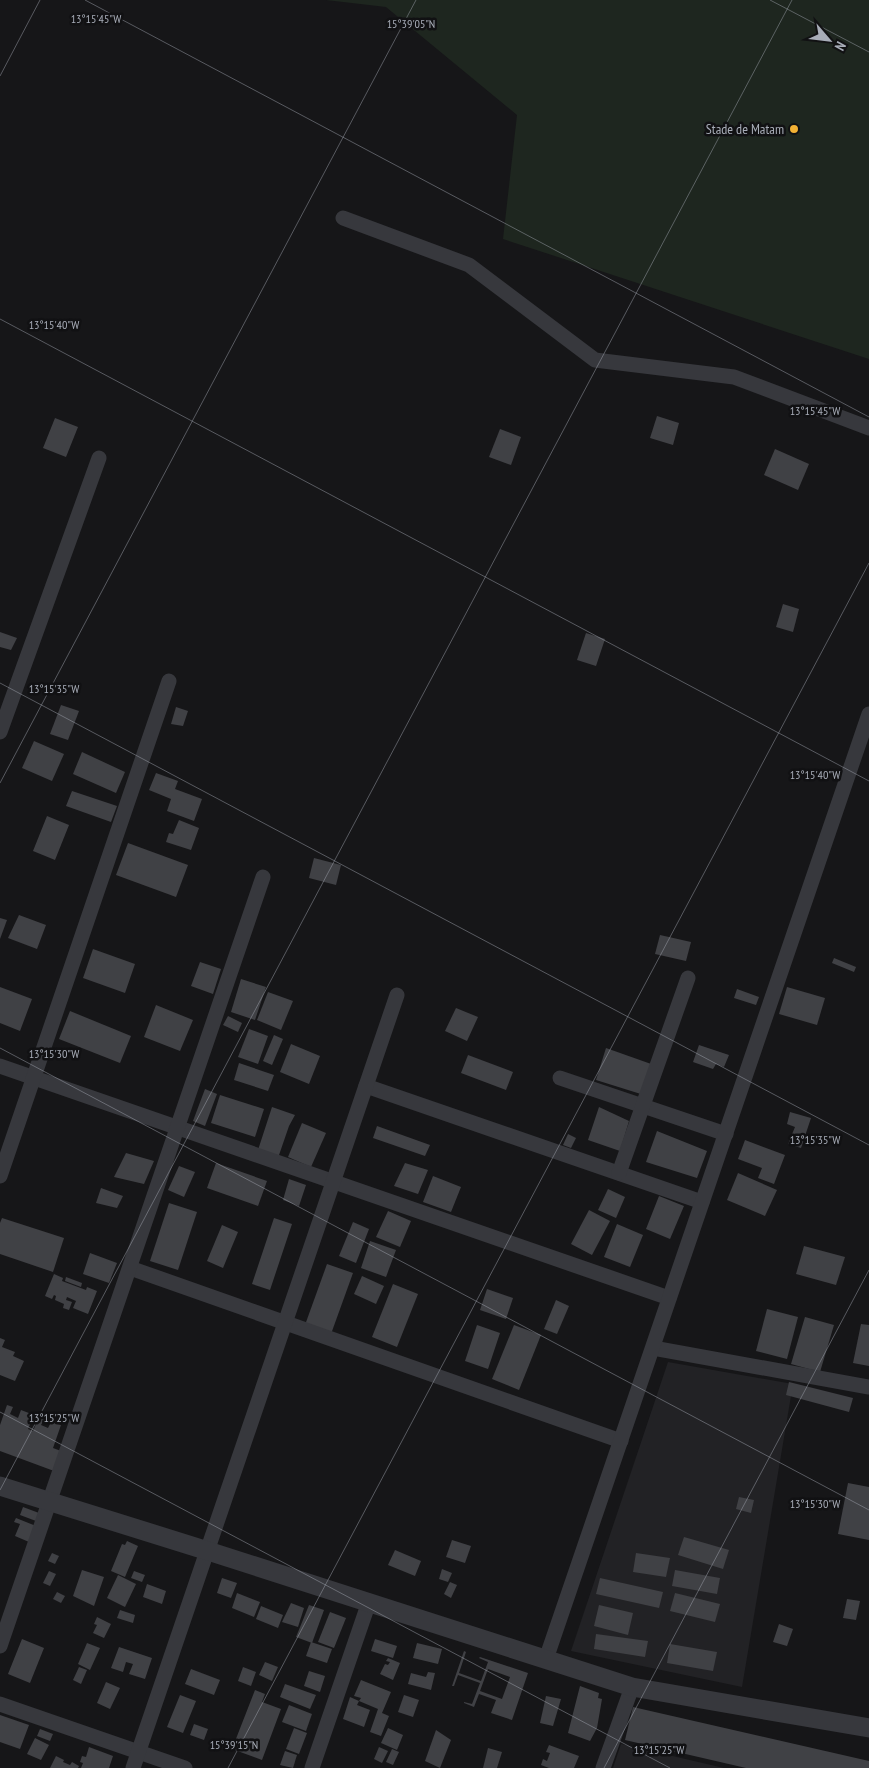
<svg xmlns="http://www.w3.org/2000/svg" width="869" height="1768" font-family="'PT Sans Narrow',sans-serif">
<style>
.built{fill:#222225}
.green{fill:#1e261f}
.building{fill:#404145;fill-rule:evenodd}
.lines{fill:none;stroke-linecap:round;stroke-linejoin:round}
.minor{stroke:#37383d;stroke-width:15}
.tertiary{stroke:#37383d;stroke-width:19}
.ticks{fill:none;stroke:#a8adb8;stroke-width:1;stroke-opacity:0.45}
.poi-dot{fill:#f2b134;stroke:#111113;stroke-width:2}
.labels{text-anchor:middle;stroke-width:5;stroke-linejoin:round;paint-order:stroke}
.poi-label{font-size:14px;fill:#a8adb8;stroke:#111113;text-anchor:end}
.ticks-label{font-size:12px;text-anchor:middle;fill:#a8adb8;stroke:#111113;stroke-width:5;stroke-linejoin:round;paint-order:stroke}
</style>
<rect width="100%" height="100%" fill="#161618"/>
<g class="built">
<polygon points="668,1362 793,1384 742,1687 571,1651"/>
<polygon points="621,1744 724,1768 613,1768"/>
</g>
<polygon class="green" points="326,0 869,0 869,359 503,239 517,115 386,7"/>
<g class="building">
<polygon points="657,416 679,423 673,445 650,438"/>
<polygon points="55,418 78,427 66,457 43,448"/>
<polygon points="500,429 521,437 511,465 489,457"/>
<polygon points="775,449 809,464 798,490 764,475"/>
<polygon points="783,604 799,609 793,632 776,627"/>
<polygon points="0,632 17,638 11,650 0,647"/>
<polygon points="586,633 605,639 596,666 577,660"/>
<polygon points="61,705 79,711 68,740 50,734"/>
<polygon points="176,707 188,711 183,726 171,724"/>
<polygon points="34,741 64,754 52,781 22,768"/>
<polygon points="82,752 125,772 116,793 73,774"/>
<polygon points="156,773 178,781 175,789 202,799 194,821 167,811 171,799 149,790"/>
<polygon points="72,791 117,806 111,822 66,806"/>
<polygon points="47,816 69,825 55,860 33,851"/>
<polygon points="179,820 199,828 191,850 166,842 169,833 173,834"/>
<polygon points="128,843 188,865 176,897 116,875"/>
<polygon points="314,858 341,865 336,885 309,878"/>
<polygon points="19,915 46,925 37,949 8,938"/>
<polygon points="0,918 7,920 0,939"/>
<polygon points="660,935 691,942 686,961 655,954"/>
<polygon points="93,949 135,964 125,993 83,978"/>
<polygon points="834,958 856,967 854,972 832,963"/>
<polygon points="200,962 221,969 213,994 191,986"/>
<polygon points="241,979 266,987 255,1020 231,1012"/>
<polygon points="0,987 32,999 20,1031 0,1023"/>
<polygon points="787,987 825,998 817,1025 779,1014"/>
<polygon points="737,989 759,997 756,1005 734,998"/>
<polygon points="268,992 293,1001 281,1030 257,1020"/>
<polygon points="156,1005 193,1020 180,1051 144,1037"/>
<polygon points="456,1008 478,1017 467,1041 445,1031"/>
<polygon points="70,1011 131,1036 120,1063 59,1039"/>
<polygon points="228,1016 242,1023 238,1032 223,1025"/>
<polygon points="249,1029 268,1036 258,1064 238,1057"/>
<polygon points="274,1035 283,1039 272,1065 263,1061"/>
<polygon points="291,1044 320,1056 309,1084 280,1072"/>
<polygon points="699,1045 729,1055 724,1067 716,1064 713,1069 693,1062"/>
<polygon points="606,1048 654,1065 644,1095 596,1080"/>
<polygon points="468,1055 513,1072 506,1090 461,1073"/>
<polygon points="239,1063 274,1075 268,1091 234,1080"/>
<polygon points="205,1089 217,1094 205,1126 193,1121"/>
<polygon points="220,1095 264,1109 255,1137 211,1123"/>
<polygon points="272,1107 295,1115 289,1126 278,1158 258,1150"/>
<polygon points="599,1107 629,1121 620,1151 588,1140"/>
<polygon points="790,1112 811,1118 801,1148 788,1144 795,1127 787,1124"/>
<polygon points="302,1123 326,1133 311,1167 288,1157"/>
<polygon points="377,1126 430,1145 425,1156 373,1138"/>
<polygon points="657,1131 707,1151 697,1178 646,1162"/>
<polygon points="568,1134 576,1138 571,1148 563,1145"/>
<polygon points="745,1140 785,1155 774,1184 758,1178 762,1168 738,1159"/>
<polygon points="126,1153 154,1161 144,1184 114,1177"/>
<polygon points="216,1163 267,1181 258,1206 207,1188"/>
<polygon points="405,1163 428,1170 418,1194 394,1186"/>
<polygon points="179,1166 195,1172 184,1197 168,1190"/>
<polygon points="738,1173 777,1190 765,1216 727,1200"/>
<polygon points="433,1176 461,1187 451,1212 423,1202"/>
<polygon points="289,1179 306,1185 299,1206 283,1200"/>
<polygon points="101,1188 123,1196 117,1208 96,1203"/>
<polygon points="608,1189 625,1197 616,1218 598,1210"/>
<polygon points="659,1196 684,1206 670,1239 646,1229"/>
<polygon points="169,1203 197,1212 178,1270 150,1261"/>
<polygon points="589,1210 610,1221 592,1255 571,1244"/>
<polygon points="388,1211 411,1221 400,1247 376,1237"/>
<polygon points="2,1218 64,1238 53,1272 0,1254 0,1223"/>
<polygon points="274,1218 292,1224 270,1290 252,1284"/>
<polygon points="353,1222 369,1229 356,1263 339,1256"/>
<polygon points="617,1224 643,1235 630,1267 604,1257"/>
<polygon points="222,1225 238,1232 223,1268 207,1261"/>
<polygon points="370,1241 396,1250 386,1277 361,1268"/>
<polygon points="804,1246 845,1257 836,1285 796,1274"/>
<polygon points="90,1253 117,1263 109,1283 83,1274"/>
<polygon points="327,1264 353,1273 331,1334 305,1325"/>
<polygon points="54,1274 63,1278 62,1281 86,1290 87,1287 97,1291 88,1314 73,1308 76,1301 67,1297 66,1300 72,1302 69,1310 63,1308 64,1304 55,1300 56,1296 54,1295 52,1299 45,1296"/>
<polygon points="362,1276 384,1286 376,1304 354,1294"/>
<polygon points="66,1277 82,1283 81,1287 65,1281"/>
<polygon points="393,1284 418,1294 397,1347 372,1337"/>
<polygon points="487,1289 513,1298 506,1319 480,1310"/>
<polygon points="556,1300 569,1306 557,1334 544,1329"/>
<polygon points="767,1309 798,1317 787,1359 756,1351"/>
<polygon points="805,1317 834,1325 820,1372 791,1364"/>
<polygon points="861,1324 869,1325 869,1366 853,1363"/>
<polygon points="477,1325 500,1333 488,1369 465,1361"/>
<polygon points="514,1325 541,1335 519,1390 492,1379"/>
<polygon points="0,1338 5,1340 2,1347 15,1352 13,1356 24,1361 15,1381 0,1375"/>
<polygon points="789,1382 853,1398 849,1412 786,1395"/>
<polygon points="7,1405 13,1407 10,1414 18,1418 21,1410 34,1415 28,1429 33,1431 39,1417 44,1419 41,1425 48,1428 51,1422 61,1425 53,1448 61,1451 54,1471 0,1451 0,1425"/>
<polygon points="848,1483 869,1487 869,1540 838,1534"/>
<polygon points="739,1497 754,1500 751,1513 736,1509"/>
<polygon points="23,1507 39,1513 36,1521 20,1515"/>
<polygon points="16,1518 36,1526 29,1542 15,1536 20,1524 14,1522"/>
<polygon points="684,1537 729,1550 723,1569 678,1555"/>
<polygon points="452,1540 471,1546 465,1563 446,1557"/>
<polygon points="127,1541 138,1546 125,1577 111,1571 122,1544 125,1545"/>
<polygon points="395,1550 421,1561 415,1576 388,1565"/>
<polygon points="52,1553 59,1556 55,1564 48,1561"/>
<polygon points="636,1553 670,1558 666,1577 633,1572"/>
<polygon points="442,1569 452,1573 448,1582 439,1579"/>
<polygon points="82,1570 104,1577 94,1606 73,1596"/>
<polygon points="675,1570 720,1578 717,1594 672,1586"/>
<polygon points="49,1571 56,1574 50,1586 43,1583"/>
<polygon points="134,1571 145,1575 142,1582 131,1578"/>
<polygon points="118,1575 136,1584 125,1607 107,1598"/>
<polygon points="222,1578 237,1583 231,1598 217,1593"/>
<polygon points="600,1578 663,1592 659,1608 596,1594"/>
<polygon points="450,1582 457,1585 451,1598 444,1594"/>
<polygon points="147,1584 166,1591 162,1604 143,1597"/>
<polygon points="57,1592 65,1596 61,1603 53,1599"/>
<polygon points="237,1593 260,1602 254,1617 232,1608"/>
<polygon points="675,1593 720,1604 715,1622 670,1611"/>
<polygon points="847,1599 860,1601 856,1620 843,1618"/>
<polygon points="291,1603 304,1608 298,1627 282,1622"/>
<polygon points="309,1605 324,1610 312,1643 296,1637"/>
<polygon points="599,1605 633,1613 628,1635 594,1626"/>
<polygon points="261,1606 283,1615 278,1628 256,1619"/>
<polygon points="120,1610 135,1615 133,1623 117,1618"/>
<polygon points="330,1612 346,1618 334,1648 318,1642"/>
<polygon points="97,1617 111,1624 104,1638 93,1633 97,1625 94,1624"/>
<polygon points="779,1624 793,1629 787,1646 773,1642"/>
<polygon points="596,1634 648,1641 645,1657 594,1649"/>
<polygon points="22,1639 44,1648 30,1683 8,1674"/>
<polygon points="375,1639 397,1646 393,1658 371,1651"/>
<polygon points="311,1642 332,1649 327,1663 306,1656"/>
<polygon points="87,1643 100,1648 90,1670 78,1664"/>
<polygon points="417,1643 442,1649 438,1664 413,1658"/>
<polygon points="670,1644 717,1652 713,1671 667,1663"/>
<polygon points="119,1647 152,1658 145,1679 129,1674 133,1664 126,1662 123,1672 111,1668"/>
<path d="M464,1651L466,1652L459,1673L481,1681L488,1662L479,1658L480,1657L528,1673L512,1720L491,1713L496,1700L479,1694L474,1707L464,1703V1702L472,1704L480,1683L458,1675L454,1686H452ZM488,1669L510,1677L502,1699L480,1691Z"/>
<polygon points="388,1658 400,1663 393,1680 380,1674 385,1664 388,1665 390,1662 386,1661"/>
<polygon points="265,1662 278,1667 272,1681 259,1675"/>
<polygon points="79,1667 87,1670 81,1684 73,1680"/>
<polygon points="243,1667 256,1672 251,1686 238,1681"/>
<polygon points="191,1669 220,1680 214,1695 185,1684"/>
<polygon points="309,1671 325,1676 320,1692 304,1686"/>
<polygon points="428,1672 435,1673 431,1690 408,1684 411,1673 426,1677"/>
<polygon points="361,1680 391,1692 382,1713 389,1716 381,1736 370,1732 378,1709 359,1701 361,1698 354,1696"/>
<polygon points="106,1682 120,1688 110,1709 97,1703"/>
<polygon points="285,1684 316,1695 310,1709 280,1697"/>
<polygon points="580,1686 599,1693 598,1698 602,1699 597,1728 590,1741 568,1733"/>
<polygon points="255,1690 265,1694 262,1702 281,1709 262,1760 232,1749"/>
<polygon points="180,1695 196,1701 183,1733 167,1727"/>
<polygon points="404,1695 419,1700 413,1717 398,1712"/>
<polygon points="546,1696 561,1699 553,1726 540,1723"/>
<polygon points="350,1697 359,1701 357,1705 370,1710 364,1727 343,1719"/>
<polygon points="289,1705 312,1714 306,1731 282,1722"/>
<polygon points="633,1707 869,1761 869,1768 746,1768 625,1740"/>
<polygon points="0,1715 29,1725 20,1749 0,1742"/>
<polygon points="194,1724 208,1729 204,1740 190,1735"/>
<polygon points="294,1728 307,1733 299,1754 286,1749"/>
<polygon points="388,1728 403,1735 397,1750 381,1743"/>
<polygon points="40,1729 53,1734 50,1741 37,1736"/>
<polygon points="436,1730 451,1740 440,1768 425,1761"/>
<polygon points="35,1738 49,1745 41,1760 27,1754"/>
<polygon points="549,1745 579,1756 574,1768 549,1768 541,1765 543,1759 547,1761 550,1753 546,1752"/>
<polygon points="89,1747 113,1756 109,1768 81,1768 83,1763 80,1762 82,1756 86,1757"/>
<polygon points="379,1747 388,1751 382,1763 374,1759"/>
<polygon points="488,1748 502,1752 497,1768 483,1768"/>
<polygon points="392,1749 399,1752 393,1765 386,1762"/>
<polygon points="285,1751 297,1755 293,1768 280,1765"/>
<polygon points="56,1756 64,1760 63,1762 70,1765 72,1762 79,1766 78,1768 50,1768"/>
</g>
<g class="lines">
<g class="minor">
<polyline points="343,218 469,265 595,360 734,377 869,428"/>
<polyline points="0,732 99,458"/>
<polyline points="0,1066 669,1298"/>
<polyline points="560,1078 726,1134"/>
<polyline points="366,1086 702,1202"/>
<polyline points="619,1173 688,978"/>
<polyline points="0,1176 169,681"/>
<polyline points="130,1268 621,1441"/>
<polyline points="653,1348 869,1387"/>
<polyline points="0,1646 263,877"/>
<polyline points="546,1659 869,714"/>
<polyline points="0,1704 185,1768"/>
<polyline points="133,1768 397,995"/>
<polyline points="312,1768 369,1602"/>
<polyline points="603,1768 632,1687"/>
</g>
<polyline class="tertiary" points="0,1486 208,1551 632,1687 869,1728"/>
</g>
<path class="ticks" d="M85,0L869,417M770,0L869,52M0,76L40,0M0,319L869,781M0,683L869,1145M0,783L416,0M0,1048L869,1510M0,1412L670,1768M0,1490L792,0M228,1768L869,563M604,1768L869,1270"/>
<circle class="poi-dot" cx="794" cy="129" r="5"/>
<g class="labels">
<g class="poi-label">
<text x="784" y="134">Stade de Matam</text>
</g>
</g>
<g class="ticks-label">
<text x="96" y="23">13°15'45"W</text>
<text x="411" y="28">15°39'05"N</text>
<text x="54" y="329">13°15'40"W</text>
<text x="815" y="415">13°15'45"W</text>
<text x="54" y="693">13°15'35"W</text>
<text x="815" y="779">13°15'40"W</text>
<text x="54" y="1058">13°15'30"W</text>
<text x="815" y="1144">13°15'35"W</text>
<text x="54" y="1422">13°15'25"W</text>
<text x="815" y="1508">13°15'30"W</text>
<text x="234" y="1749">15°39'15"N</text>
<text x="659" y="1754">13°15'25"W</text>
</g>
<g transform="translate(829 40) rotate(118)" stroke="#111113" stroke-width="4" paint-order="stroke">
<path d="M0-4L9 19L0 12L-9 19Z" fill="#a8adb8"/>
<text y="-8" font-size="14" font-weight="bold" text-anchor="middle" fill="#a8adb8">N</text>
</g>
</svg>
